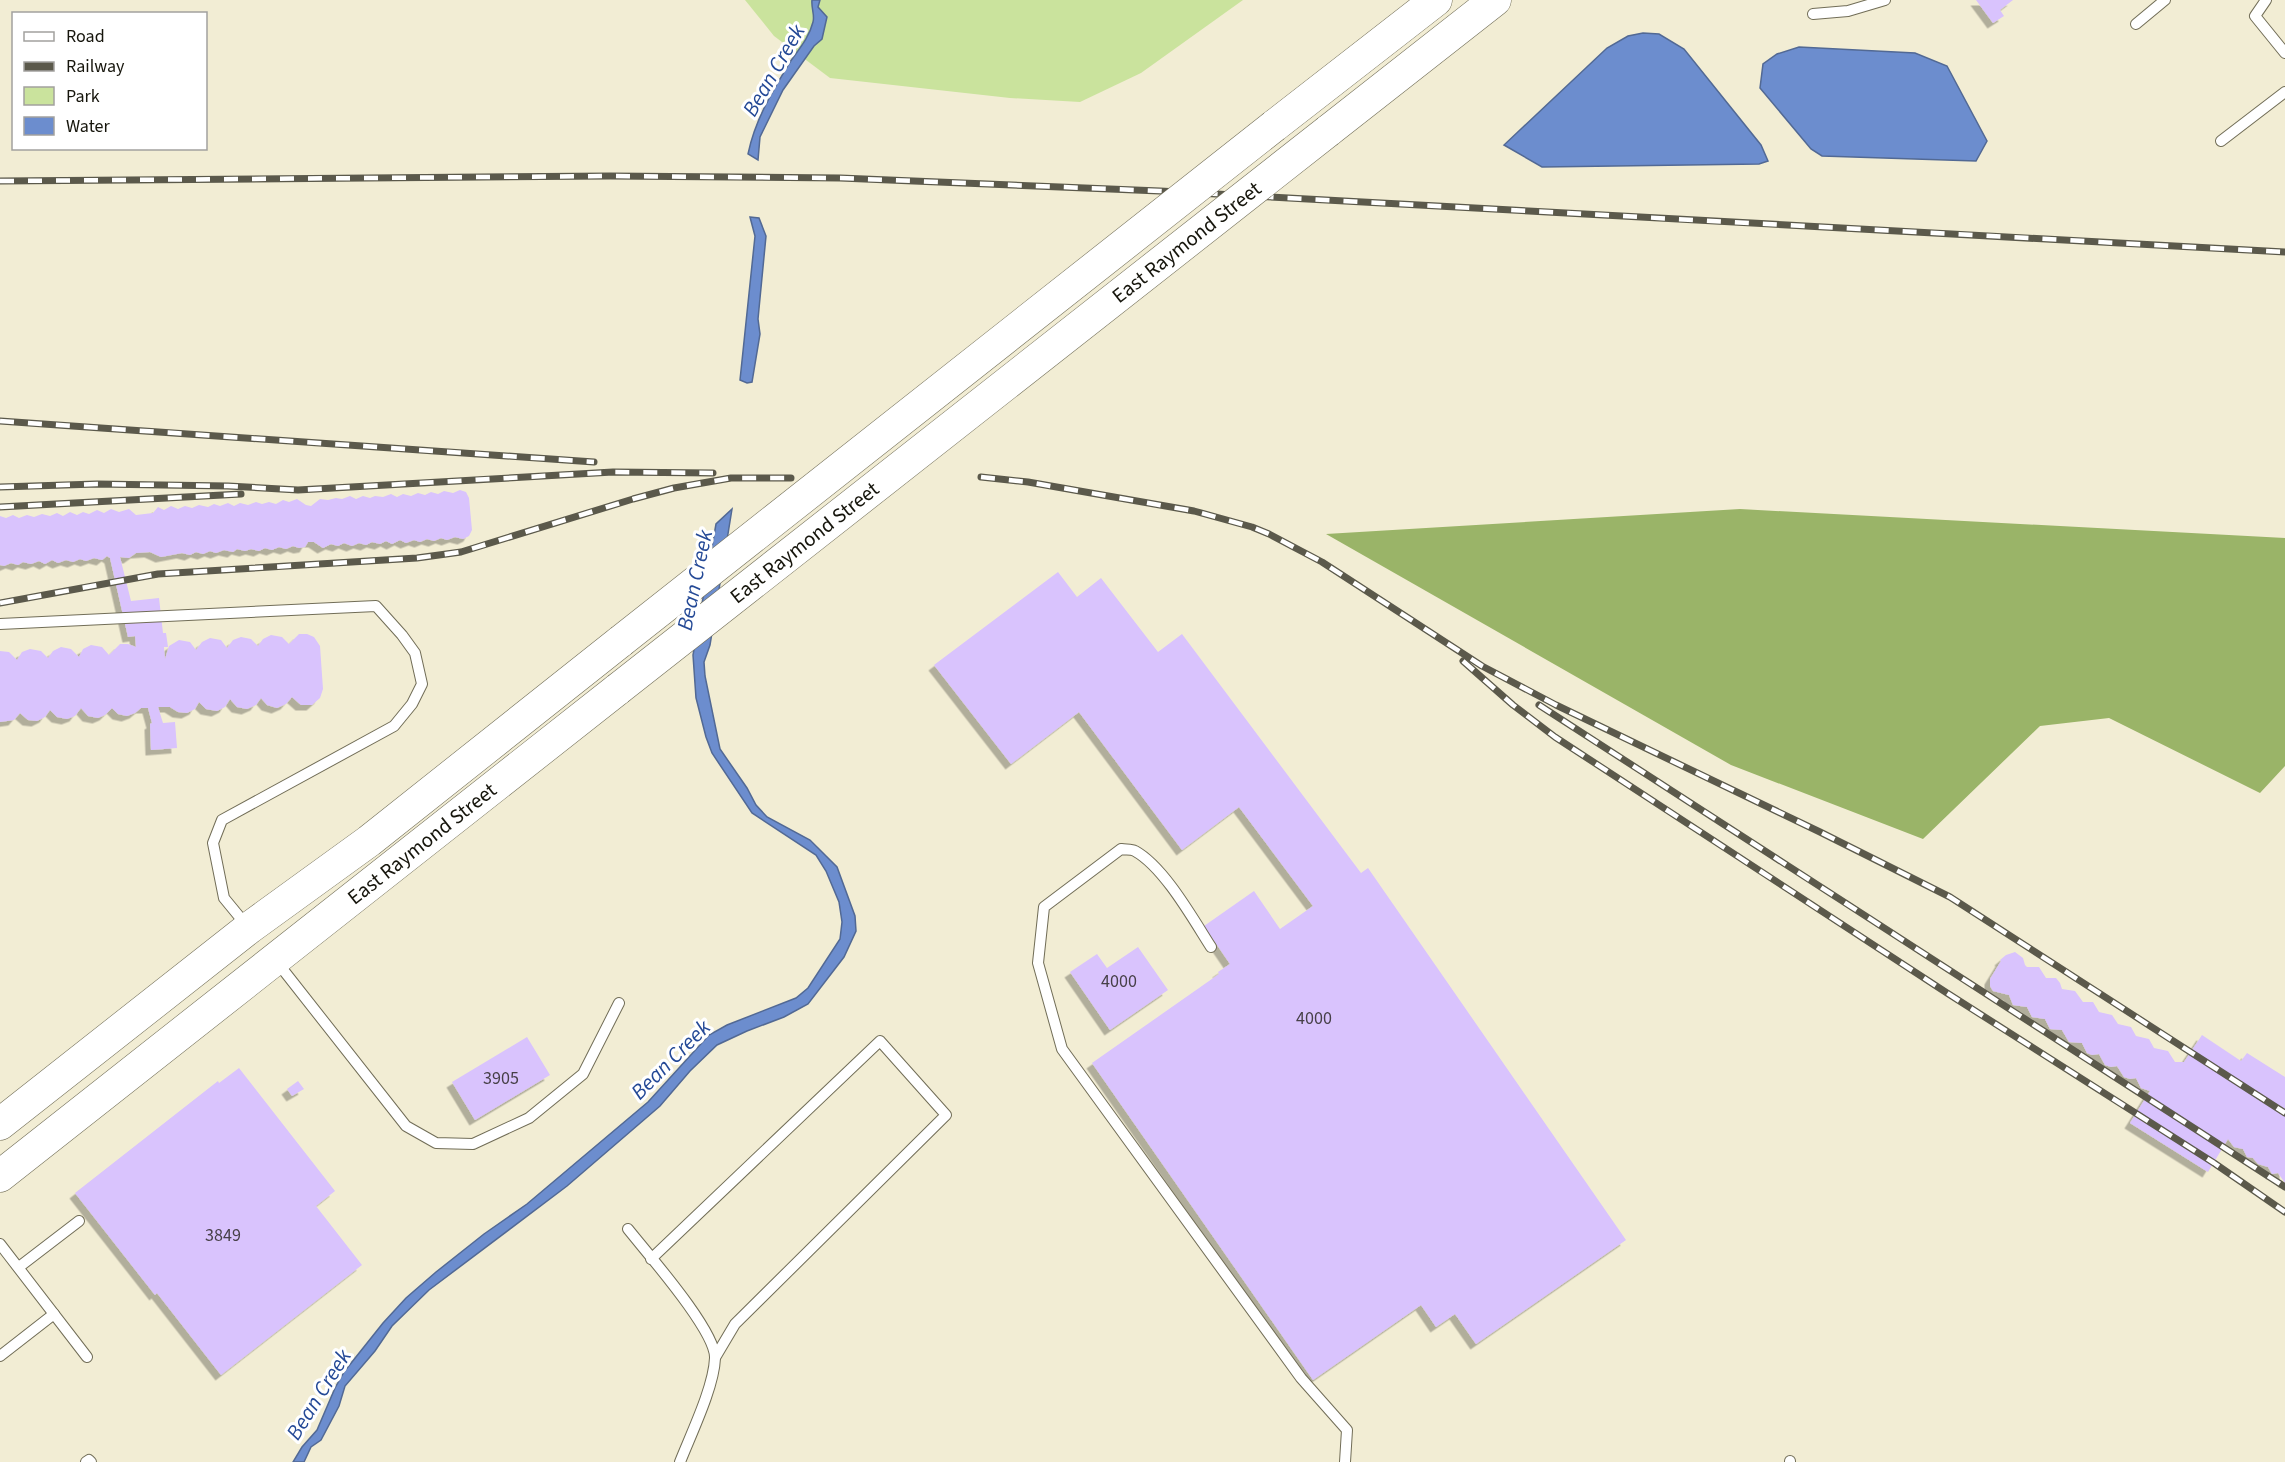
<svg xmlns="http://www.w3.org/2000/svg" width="2285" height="1462" font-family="'Source Sans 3',sans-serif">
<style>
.green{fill:#cae39d}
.forest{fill:#9ab468}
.water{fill:#6c8dce;stroke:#526994;stroke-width:1.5}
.building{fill:#d9c3fd;filter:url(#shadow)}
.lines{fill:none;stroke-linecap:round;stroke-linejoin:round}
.lane-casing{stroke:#716d57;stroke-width:12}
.primary-casing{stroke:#716d57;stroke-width:33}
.lane{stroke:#fff;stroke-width:10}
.primary{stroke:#fff;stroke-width:32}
.rail-casing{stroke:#5b594b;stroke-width:7}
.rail{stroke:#fff;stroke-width:4.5;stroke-dasharray:14;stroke-linecap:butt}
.primary-bridge-casing{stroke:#716d57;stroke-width:33;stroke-linecap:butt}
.primary-bridge{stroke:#fff;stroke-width:32}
.labels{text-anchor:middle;stroke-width:6;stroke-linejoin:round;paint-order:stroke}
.number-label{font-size:18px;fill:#474048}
.street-label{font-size:21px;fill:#16150c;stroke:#fff}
.water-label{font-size:22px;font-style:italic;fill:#244996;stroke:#fff}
</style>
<defs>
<filter id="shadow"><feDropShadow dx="-5.5" dy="5.5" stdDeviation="0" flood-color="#0004"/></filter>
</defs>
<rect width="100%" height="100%" fill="#f2edd4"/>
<polygon class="green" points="745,0 1243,0 1141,73 1080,102 1010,98 830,78 774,36"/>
<polygon class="forest" points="1740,509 2285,538 2285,766 2260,793 2109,718 2040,726 1923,839 1731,765 1326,534"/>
<g class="water">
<path d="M812,0H820L818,7L827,17L822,39L814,46L783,90L760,137L758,160L748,154C755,120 772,92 790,62C799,49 809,38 813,22C815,15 811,8 812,0Z"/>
<polygon points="1643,33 1659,34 1684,49 1761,145 1768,161 1759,164 1542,167 1504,145 1607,48 1628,36"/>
<polygon points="1799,47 1915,53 1947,66 1987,141 1976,161 1822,156 1811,149 1760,88 1763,64 1777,54"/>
<polygon points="750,217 759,218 766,236 758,319 760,334 752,382 747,383 740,380 755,236"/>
<polygon points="732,509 710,645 704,662 705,676 720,749 747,788 756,805 767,817 810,840 837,867 855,916 856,931 844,957 808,1004 784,1017 747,1031 717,1045 690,1071 660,1106 567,1186 429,1290 392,1326 375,1351 345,1386 339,1406 321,1440 311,1447 304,1462 293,1462 302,1447 317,1430 335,1388 344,1372 383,1323 406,1298 436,1272 484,1234 527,1204 648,1102 709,1035 727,1025 796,998 808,988 840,939 842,922 839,902 826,871 816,855 752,813 712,753 706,737 696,698 693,655 716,524"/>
</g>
<g class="building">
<polygon points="1976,0 2013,0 2000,10 2004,16 1993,23"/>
<polygon points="460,490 466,492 469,498 472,530 469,536 463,539 455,537 447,540 441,538 434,541 427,539 420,542 414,540 406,543 400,540 392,544 386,541 380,544 372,542 366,545 359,543 352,546 344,543 338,546 331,544 323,548 314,542 308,542 305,547 299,548 293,546 286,549 279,547 272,550 265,548 259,551 251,549 245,551 237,549 233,552 224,550 216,553 210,551 203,554 196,552 190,555 182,553 161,557 150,552 136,553 129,558 120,557 131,601 159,598 163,633 166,633 168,647 164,647 165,659 169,646 179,640 190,642 196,650 202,642 210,638 221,640 227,648 233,640 241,637 251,639 258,646 263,639 271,635 282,637 289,644 299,634 307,634 314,637 320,646 323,689 320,698 312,705 301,705 292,697 286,704 277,708 267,705 261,698 256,705 247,709 237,707 230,699 225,707 217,711 206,709 199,702 195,709 187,713 178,712 170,707 158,707 163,723 175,722 177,748 151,750 150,724 152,723 148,708 141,708 135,713 127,716 118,714 112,708 105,715 98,718 88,716 81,708 75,716 67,719 57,717 50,710 45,717 37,721 28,720 20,713 14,720 0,722 0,651 9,652 17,660 22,652 30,649 41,651 48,658 53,651 61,647 71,649 79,657 83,649 91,645 102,647 109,655 120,644 128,644 136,647 135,636 128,637 110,558 107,556 102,560 94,558 86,561 80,559 73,562 66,560 58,563 52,560 45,564 39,561 31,564 23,562 18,565 11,563 4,566 0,565 0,516 6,518 13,515 19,518 27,515 34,517 42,514 50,516 57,513 63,516 70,512 77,515 83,512 89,514 97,510 104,513 111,509 119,512 129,509 136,515 153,513 158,507 164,510 171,506 178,509 185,506 192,508 199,505 208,507 214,504 220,506 228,503 234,506 240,503 248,505 256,502 262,504 269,502 276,504 283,500 289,502 297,499 306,505 311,506 320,499 328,500 336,498 342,499 350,496 356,499 363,496 370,498 375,496 383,497 391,494 397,497 403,494 411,496 418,493 425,495 431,492 438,494 444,491 453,493"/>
<polygon points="1058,572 1077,597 1101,578 1158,652 1182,634 1361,873 1368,868 1626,1240 1476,1344 1455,1314 1436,1327 1421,1305 1313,1380 1092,1063 1219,974 1218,972 1230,964 1204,926 1254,891 1280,929 1313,906 1239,807 1182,850 1079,712 1011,764 934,665"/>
<polygon points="1138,947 1168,990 1110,1030 1070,972 1097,954 1107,968"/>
<polygon points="2015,952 2023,958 2025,965 2027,967 2039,967 2046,978 2056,978 2060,983 2062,989 2075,991 2083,1002 2093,1002 2099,1012 2112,1015 2118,1024 2131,1027 2136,1036 2149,1039 2154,1048 2168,1051 2175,1062 2184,1062 2202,1035 2241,1061 2247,1053 2285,1077 2285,1183 2278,1173 2272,1174 2268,1167 2258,1164 2253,1158 2247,1157 2243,1149 2234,1147 2228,1139 2208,1172 2130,1123 2150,1091 2141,1088 2136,1078 2130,1079 2124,1077 2117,1066 2111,1067 2105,1065 2099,1054 2092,1055 2087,1053 2082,1043 2069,1042 2062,1030 2050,1029 2045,1019 2032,1017 2027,1007 2013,1005 2009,995 1993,991 1990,986 1990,979 2001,961 2000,960 2006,955"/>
<polygon points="527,1037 550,1075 475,1120 452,1082"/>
<polygon points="239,1068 335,1191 316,1206 362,1265 221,1375 157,1293 155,1295 75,1193 218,1081 219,1083"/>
<polygon points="298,1081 304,1089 292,1096 287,1089"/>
</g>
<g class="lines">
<g class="lane-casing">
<g id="lane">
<polyline points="2266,0 2255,16 2285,53"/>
<polyline points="1813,14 1848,11 1885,0"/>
<polyline points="2136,24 2165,0"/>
<polyline points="2221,141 2285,92"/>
<polyline points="0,624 376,606 402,635 415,653 422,684 412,704 394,726 222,820 213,843 224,898 247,926"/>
<path d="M1211,947C1193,919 1164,867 1135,851C1131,849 1126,850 1121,849L1044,907L1038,963L1062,1049L1301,1378L1347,1430L1345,1462"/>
<polyline points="277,962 406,1126 436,1143 473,1144 529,1118 583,1074 619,1003"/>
<path d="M628,1229C647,1253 716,1331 715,1358C714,1387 691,1434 680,1462"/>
<polyline points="0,1244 87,1357"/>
<polyline points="651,1259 880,1041 946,1115 735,1324 716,1356"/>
<polyline points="19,1267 79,1221"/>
<polyline points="0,1356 54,1314"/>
<polyline points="86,1462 89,1460 91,1462"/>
<polyline points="1790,1462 1790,1461"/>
</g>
</g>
<g class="primary-casing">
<g id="primary">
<polyline points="1274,126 1436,0"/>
<polyline points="1328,131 1495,0"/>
<polyline points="0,1124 249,928 369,841 621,641"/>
<path id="s1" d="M0,1176L618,689"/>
</g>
</g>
<use href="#lane" class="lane"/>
<use href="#primary" class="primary"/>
<g class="rail-casing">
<g id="rail">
<polyline points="0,181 610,176 840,178 1160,191 2285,252"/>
<polyline points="0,421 594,462"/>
<polyline points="981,477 1028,482 1194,511 1252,527 1269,534 1322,562 1482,666 1556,705 1820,832 1950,897 2285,1113"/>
<polyline points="0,487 97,484 228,486 298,490 613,472 713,473"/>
<polyline points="0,507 241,494"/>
<polyline points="0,603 158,574 417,558 461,552 633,499 674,488 731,478 791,478"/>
<polyline points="1463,661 1513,705 1555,737 1947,993 2214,1163 2285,1212"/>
<polyline points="1539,705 2285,1187"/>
</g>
</g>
<use href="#rail" class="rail"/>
<g class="primary-bridge-casing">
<g id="primary-bridge">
<polyline points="621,641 1274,126"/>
<path id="s2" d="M618,689L1328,131"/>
</g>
</g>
<use href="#primary-bridge" class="primary-bridge"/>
</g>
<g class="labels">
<g class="number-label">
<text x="1119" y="987">4000</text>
<text x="1314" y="1024">4000</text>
<text x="501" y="1084">3905</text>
<text x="223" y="1241">3849</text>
</g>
<g class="street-label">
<text dy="7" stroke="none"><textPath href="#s2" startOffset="723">East Raymond Street</textPath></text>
<text dy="7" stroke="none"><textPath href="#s2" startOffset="237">East Raymond Street</textPath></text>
<text dy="7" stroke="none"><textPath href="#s1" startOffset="537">East Raymond Street</textPath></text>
</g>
<g class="water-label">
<text transform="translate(773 70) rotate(-60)" y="8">Bean Creek</text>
<text transform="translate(694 580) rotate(-78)" y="8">Bean Creek</text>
<text transform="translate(670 1059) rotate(-45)" y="8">Bean Creek</text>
<text transform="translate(318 1394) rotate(-58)" y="8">Bean Creek</text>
</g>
</g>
<rect x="12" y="12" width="195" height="138" fill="#ffffff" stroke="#a2a19e" stroke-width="1.5"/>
<rect x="24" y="32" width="30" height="9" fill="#ffffff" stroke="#a2a19e" stroke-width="1.5"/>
<text x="66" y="42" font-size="18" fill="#16150c">Road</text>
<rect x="24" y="62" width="30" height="9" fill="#5b594b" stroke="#a2a19e" stroke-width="1.5"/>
<text x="66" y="72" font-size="18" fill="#16150c">Railway</text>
<rect x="24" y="87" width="30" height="18" fill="#cae39d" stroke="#a2a19e" stroke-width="1.5"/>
<text x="66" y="102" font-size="18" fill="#16150c">Park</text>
<rect x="24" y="117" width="30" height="18" fill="#6c8dce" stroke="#a2a19e" stroke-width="1.5"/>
<text x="66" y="132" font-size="18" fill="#16150c">Water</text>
</svg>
